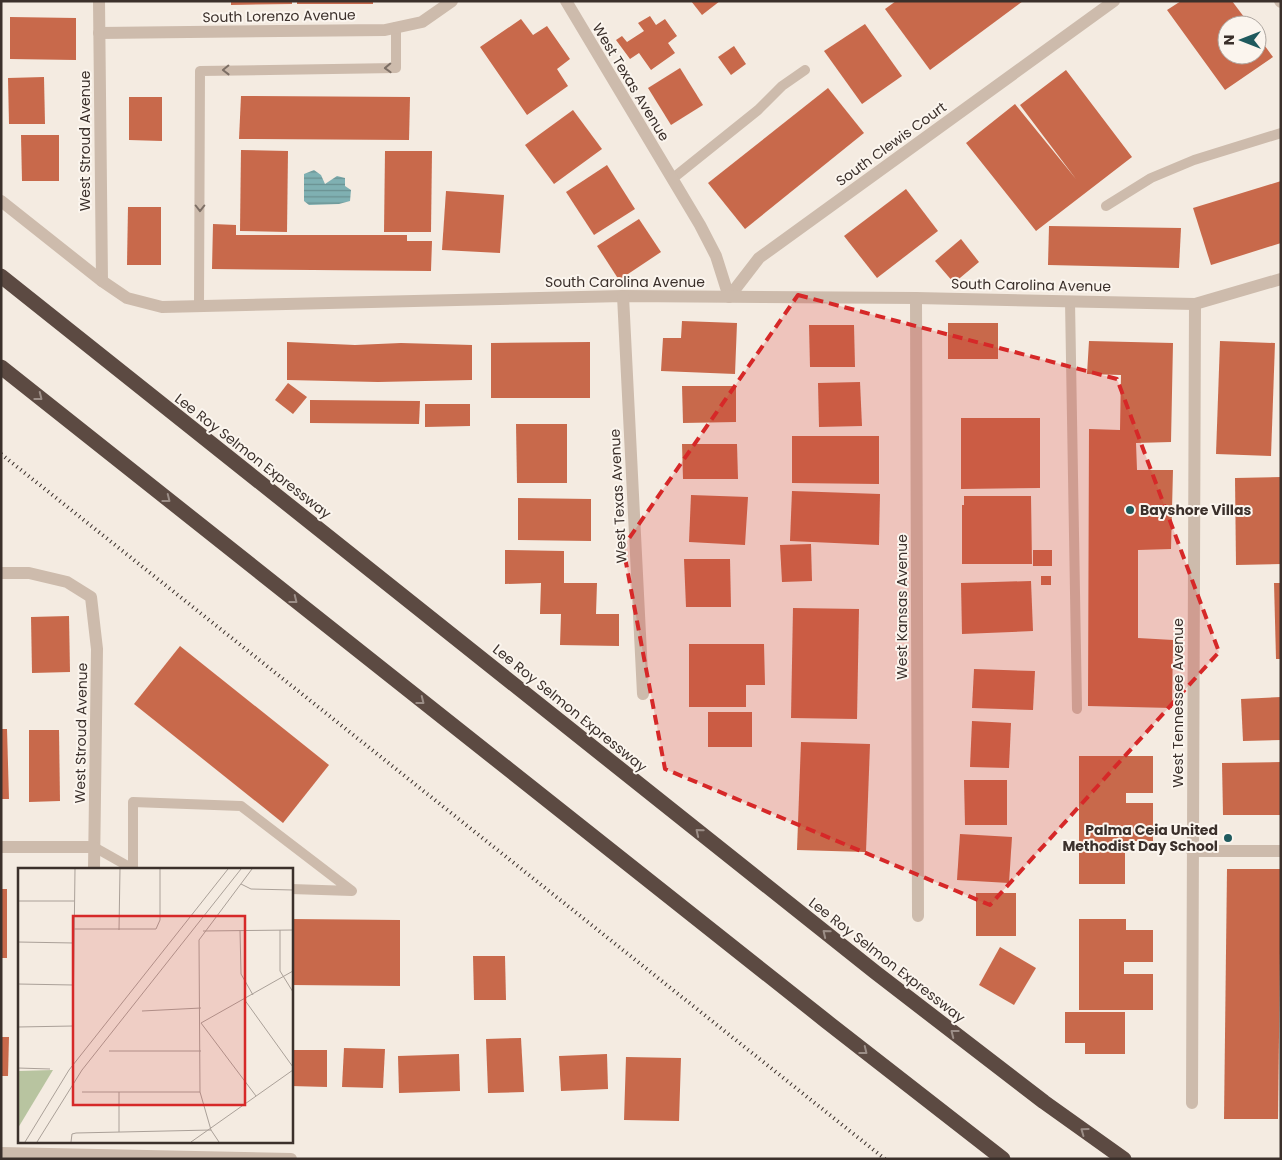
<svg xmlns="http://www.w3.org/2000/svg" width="1282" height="1160" font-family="Poppins,sans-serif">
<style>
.water{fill:url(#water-rules)}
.building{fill:#c8694b}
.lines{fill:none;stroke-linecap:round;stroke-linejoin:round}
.lane{stroke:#cdbbac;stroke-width:10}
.street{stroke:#cdbbac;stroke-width:12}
.highway{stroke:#5c4a42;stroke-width:15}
.rail{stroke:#3b302b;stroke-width:4;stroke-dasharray:1 4;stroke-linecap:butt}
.oneway{stroke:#7d6f65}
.oneway2{stroke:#9c8e87}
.marked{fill:#d62828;fill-opacity:0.2;stroke:#d62828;stroke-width:4;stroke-dasharray:10 6;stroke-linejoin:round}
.poi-dot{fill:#1f5a5e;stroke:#fbf5ee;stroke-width:2}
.labels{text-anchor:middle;stroke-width:4;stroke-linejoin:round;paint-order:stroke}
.street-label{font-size:14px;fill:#3b302b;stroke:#fbf5ee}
.poi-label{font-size:14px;font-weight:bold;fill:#3b302b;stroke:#fbf5ee;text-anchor:start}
.inset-road{fill:none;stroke:#aaa098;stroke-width:1}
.view{fill:#d62828;fill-opacity:0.15;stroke:#d62828;stroke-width:2.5}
.inset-edge{fill:none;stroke:#3b302b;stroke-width:2.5}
</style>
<defs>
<pattern id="water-rules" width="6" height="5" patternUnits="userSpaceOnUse" patternTransform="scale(1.25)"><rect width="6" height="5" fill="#7fb0b2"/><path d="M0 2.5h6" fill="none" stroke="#699091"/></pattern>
</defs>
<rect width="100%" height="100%" fill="#f4ebe1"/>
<polygon class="water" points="314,170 321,175 325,184 337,176 345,178 345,186 351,190 350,201 339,204 309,205 304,201 304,174"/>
<g class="building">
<polygon points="231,1 292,1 292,4 231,5"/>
<rect x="297" y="1" width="76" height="3"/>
<polygon points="691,1 720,1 702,15"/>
<polygon points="896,1 1023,1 930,70 885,9"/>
<polygon points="1181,1 1232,1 1250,25 1227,25 1227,55 1257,55 1257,35 1273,57 1225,90 1167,10"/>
<polygon points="650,16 656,25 665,19 677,36 668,43 675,53 651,70 639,53 630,59 616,40 622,36 627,42 644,31 638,23"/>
<polygon points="10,17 76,18 76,60 10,59"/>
<polygon points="521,19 533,35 547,26 570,59 557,69 568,86 527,115 480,47"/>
<polygon points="865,24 902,76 862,104 824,51"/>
<polygon points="734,46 746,64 731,75 718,57"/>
<polygon points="680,68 703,105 671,125 648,88"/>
<polygon points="1066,70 1132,157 1036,231 966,143 1015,104 1076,179 1020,105"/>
<polygon points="44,77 45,124 9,124 8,78"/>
<polygon points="828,88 864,133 745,229 708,183"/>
<polygon points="241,96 410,97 409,140 239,139"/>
<polygon points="129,97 162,97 162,141 129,140"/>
<polygon points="573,110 602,149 554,184 525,145"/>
<polygon points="21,135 59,135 59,181 22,181"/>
<polygon points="241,150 288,151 287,232 240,231"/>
<polygon points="385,151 432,151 431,232 384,232"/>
<polygon points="607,165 635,209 594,235 566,192"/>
<polygon points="1281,181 1281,243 1211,265 1193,208"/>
<polygon points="906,189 938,231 877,278 844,236"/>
<polygon points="446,191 504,195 500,253 442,250"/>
<polygon points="128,207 161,207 161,265 127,265"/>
<polygon points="639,219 661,252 619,280 597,246"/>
<polygon points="213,224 236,225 236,235 407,235 407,241 432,241 431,271 212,269"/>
<polygon points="1049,226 1181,228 1179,268 1048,265"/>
<polygon points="961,239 979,262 954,283 935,261"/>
<polygon points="682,321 737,323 735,374 661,371 663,338 681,338"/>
<rect x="948" y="323" width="50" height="36"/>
<polygon points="809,325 854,325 855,367 810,367"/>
<polygon points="1089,341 1173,343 1171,442 1136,443 1137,470 1173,470 1171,549 1138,550 1138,638 1173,640 1172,708 1088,706 1089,429 1120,430 1121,375 1087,374"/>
<polygon points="1220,341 1275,343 1271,456 1216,454"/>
<polygon points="287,342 355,345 401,343 472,345 472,380 378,382 287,380"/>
<polygon points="590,342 590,398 491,398 491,343"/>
<polygon points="860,382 862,426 819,427 818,383"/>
<polygon points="288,383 307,397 293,414 275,400"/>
<polygon points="682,386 736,386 736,422 683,423"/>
<polygon points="310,400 420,401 419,424 310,423"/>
<polygon points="425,404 470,404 470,426 425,427"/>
<polygon points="961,418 1040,418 1040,488 961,489"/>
<polygon points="516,424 567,424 567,483 517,483"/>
<polygon points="792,436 879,436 879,484 792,483"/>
<polygon points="682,444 737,444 738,479 683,479"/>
<polygon points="1281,477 1281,564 1236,565 1235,478"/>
<polygon points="792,491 880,494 879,545 790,541"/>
<polygon points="691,495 748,497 745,545 689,542"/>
<polygon points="964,496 1031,496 1032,564 962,564 962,505 964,505"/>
<polygon points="518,498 591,499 591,541 518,540"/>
<polygon points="811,544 812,581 782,582 780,545"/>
<polygon points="505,550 564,551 564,583 597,583 596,614 619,614 619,646 560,645 561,614 540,614 541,583 505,584"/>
<rect x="1033" y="550" width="19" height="16"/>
<polygon points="684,559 730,559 731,607 686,607"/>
<rect x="1041" y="576" width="10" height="9"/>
<polygon points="1031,581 1033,631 962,634 961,583"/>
<polygon points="1274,583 1281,583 1281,659 1276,659"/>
<polygon points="793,608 859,609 857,719 791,718"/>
<polygon points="69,616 70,672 32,673 31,617"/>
<polygon points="689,644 764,644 765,685 746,685 746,707 689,707"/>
<polygon points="180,646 329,765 283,823 134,704"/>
<polygon points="974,669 1035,671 1033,710 972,708"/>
<polygon points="1281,697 1281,740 1243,741 1241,699"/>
<rect x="708" y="712" width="44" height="35"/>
<polygon points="972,721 1011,723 1009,768 970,767"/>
<polygon points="1,729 7,729 9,799 1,799"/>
<polygon points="29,730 59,730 60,801 29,802"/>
<polygon points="801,742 870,744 866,852 797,850"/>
<polygon points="1079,756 1153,756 1153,793 1126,793 1126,803 1153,803 1153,841 1125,841 1125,884 1079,884"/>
<polygon points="1281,762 1281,815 1223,815 1222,763"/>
<polygon points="964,780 1007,780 1007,825 965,825"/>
<polygon points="960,834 1012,837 1009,883 957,880"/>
<polygon points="1227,869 1281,869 1278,1119 1224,1119"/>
<rect x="1" y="889" width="6" height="69"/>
<rect x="976" y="893" width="40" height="43"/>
<polygon points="291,919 400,920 400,986 291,985"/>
<polygon points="1079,919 1126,919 1126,930 1153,930 1153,962 1124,962 1124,974 1153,974 1153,1010 1079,1010"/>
<polygon points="1000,947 1036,968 1014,1005 979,985"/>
<polygon points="473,956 505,956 506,1000 474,1000"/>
<polygon points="1065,1012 1125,1012 1125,1054 1085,1054 1085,1043 1065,1043"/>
<polygon points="1,1037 9,1037 8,1076 1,1076"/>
<polygon points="521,1038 524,1092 488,1093 486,1039"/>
<polygon points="344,1048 385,1049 383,1088 342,1087"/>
<polygon points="291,1050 327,1050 327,1087 291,1086"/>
<polygon points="459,1054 460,1091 399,1093 398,1056"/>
<polygon points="607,1054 608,1089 561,1091 559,1056"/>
<polygon points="626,1057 681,1058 679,1121 624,1120"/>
</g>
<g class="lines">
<g class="lane">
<polyline points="672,179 758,110 782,86 805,70"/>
<polyline points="1106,206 1151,178 1194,160 1281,133"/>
<polyline points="1070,301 1077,709"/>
<polyline points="199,305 200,71 396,68 396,27"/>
<polyline points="94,847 133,869"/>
<polyline points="133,869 133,802 241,806 352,891 291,889"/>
</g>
<g class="street">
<polyline points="99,1 102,281"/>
<polyline points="566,1 700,225 716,256 729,297 759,258 1114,1"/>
<polyline points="1280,1 1281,2"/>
<polyline points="99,33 385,30 422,22 452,1"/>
<polyline points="1,201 102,281 127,298 162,307 623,296 916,298 1195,304 1281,279"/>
<polyline points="623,296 643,694"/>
<polyline points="916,298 918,916"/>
<polyline points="1,573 29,573 67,582 91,597 97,649 94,869"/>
<polyline points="1,847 94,847"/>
<polyline points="1192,851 1281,851"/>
<polyline points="1192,1103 1195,304"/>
<polyline points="1,1153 291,1159"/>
</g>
<g class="highway">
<polyline points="1,276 875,972 1044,1102 1124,1159"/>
<polyline points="1,367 826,1021 1003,1159"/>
</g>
<polyline class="rail" points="1,454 885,1159"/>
</g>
<defs><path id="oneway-chevron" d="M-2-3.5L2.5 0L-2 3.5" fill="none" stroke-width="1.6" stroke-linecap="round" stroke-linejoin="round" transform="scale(1.25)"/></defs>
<g class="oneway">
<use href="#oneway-chevron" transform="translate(388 68) rotate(178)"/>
<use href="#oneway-chevron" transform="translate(226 70) rotate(179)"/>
<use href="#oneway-chevron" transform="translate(200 208) rotate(90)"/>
</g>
<g class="oneway2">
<use href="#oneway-chevron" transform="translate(39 397) rotate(38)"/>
<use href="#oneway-chevron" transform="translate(167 499) rotate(38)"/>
<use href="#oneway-chevron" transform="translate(294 600) rotate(38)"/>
<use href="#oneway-chevron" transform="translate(421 701) rotate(38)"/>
<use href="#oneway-chevron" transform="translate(699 832) rotate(-141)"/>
<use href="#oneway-chevron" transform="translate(826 933) rotate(-141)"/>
<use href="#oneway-chevron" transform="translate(954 1033) rotate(-142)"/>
<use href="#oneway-chevron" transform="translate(864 1051) rotate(38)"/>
<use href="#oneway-chevron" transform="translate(1084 1131) rotate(-144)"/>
</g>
<path class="marked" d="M798,295L1117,379L1219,652L990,905L665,769L623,547Z"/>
<g class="poi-dot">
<circle cx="1130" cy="510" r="5"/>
<circle cx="1228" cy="838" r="5"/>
</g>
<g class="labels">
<g class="street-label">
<text transform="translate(279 16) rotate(-1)" y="5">South Lorenzo Avenue</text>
<text transform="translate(631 82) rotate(59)" y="5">West Texas Avenue</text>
<text transform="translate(85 141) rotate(-90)" y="5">West Stroud Avenue</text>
<text transform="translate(891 144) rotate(-36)" y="5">South Clewis Court</text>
<text x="625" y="287">South Carolina Avenue</text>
<text transform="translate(1031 285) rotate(1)" y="5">South Carolina Avenue</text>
<text transform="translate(253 456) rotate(38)" y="5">Lee Roy Selmon Expressway</text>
<text transform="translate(618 496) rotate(-93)" y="5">West Texas Avenue</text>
<text transform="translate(902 607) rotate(-90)" y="5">West Kansas Avenue</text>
<text transform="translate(1178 703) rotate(-90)" y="5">West Tennessee Avenue</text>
<text transform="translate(570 708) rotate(39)" y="5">Lee Roy Selmon Expressway</text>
<text transform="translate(81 733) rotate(-89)" y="5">West Stroud Avenue</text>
<text transform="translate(887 960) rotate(38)" y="5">Lee Roy Selmon Expressway</text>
</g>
<g class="poi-label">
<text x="1140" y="515">Bayshore Villas</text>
<text x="1218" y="835" text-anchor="end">Palma Ceia United<tspan x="1218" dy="16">Methodist Day School</tspan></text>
</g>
</g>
<g transform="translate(18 868)">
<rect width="275" height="275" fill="#f4ebe1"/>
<path d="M35,202L0,260V203Z" fill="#b8c4a0"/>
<path class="inset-road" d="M223,16L233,21L275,22M0,33H56M56,61H138L142,52V1M101,62L102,1M222,62L223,106L235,127M262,62V103L275,124M185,63L275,62M0,74L56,75M0,116L55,117M226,131L275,199M124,143L183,140M0,159L55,158L57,1M91,183H183M0,200L32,201M64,224H182M101,224V264M238,228L183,155L275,103M7,274L51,202L210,1M19,274L64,202L223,1M53,274L54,266L58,265L193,262M173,274L275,202M201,274L193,262L182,224L181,72L234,1"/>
<path class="view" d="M55,48H227V237H55Z"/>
<rect width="275" height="275" class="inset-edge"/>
</g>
<rect width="1282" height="1160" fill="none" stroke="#3b302b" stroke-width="5"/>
<g transform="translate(1242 40) rotate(270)"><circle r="24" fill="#fbf5ee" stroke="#aea6a0"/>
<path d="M0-4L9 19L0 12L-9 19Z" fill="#1f5a5e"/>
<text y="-8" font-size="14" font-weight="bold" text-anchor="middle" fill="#3b302b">N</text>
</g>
</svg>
